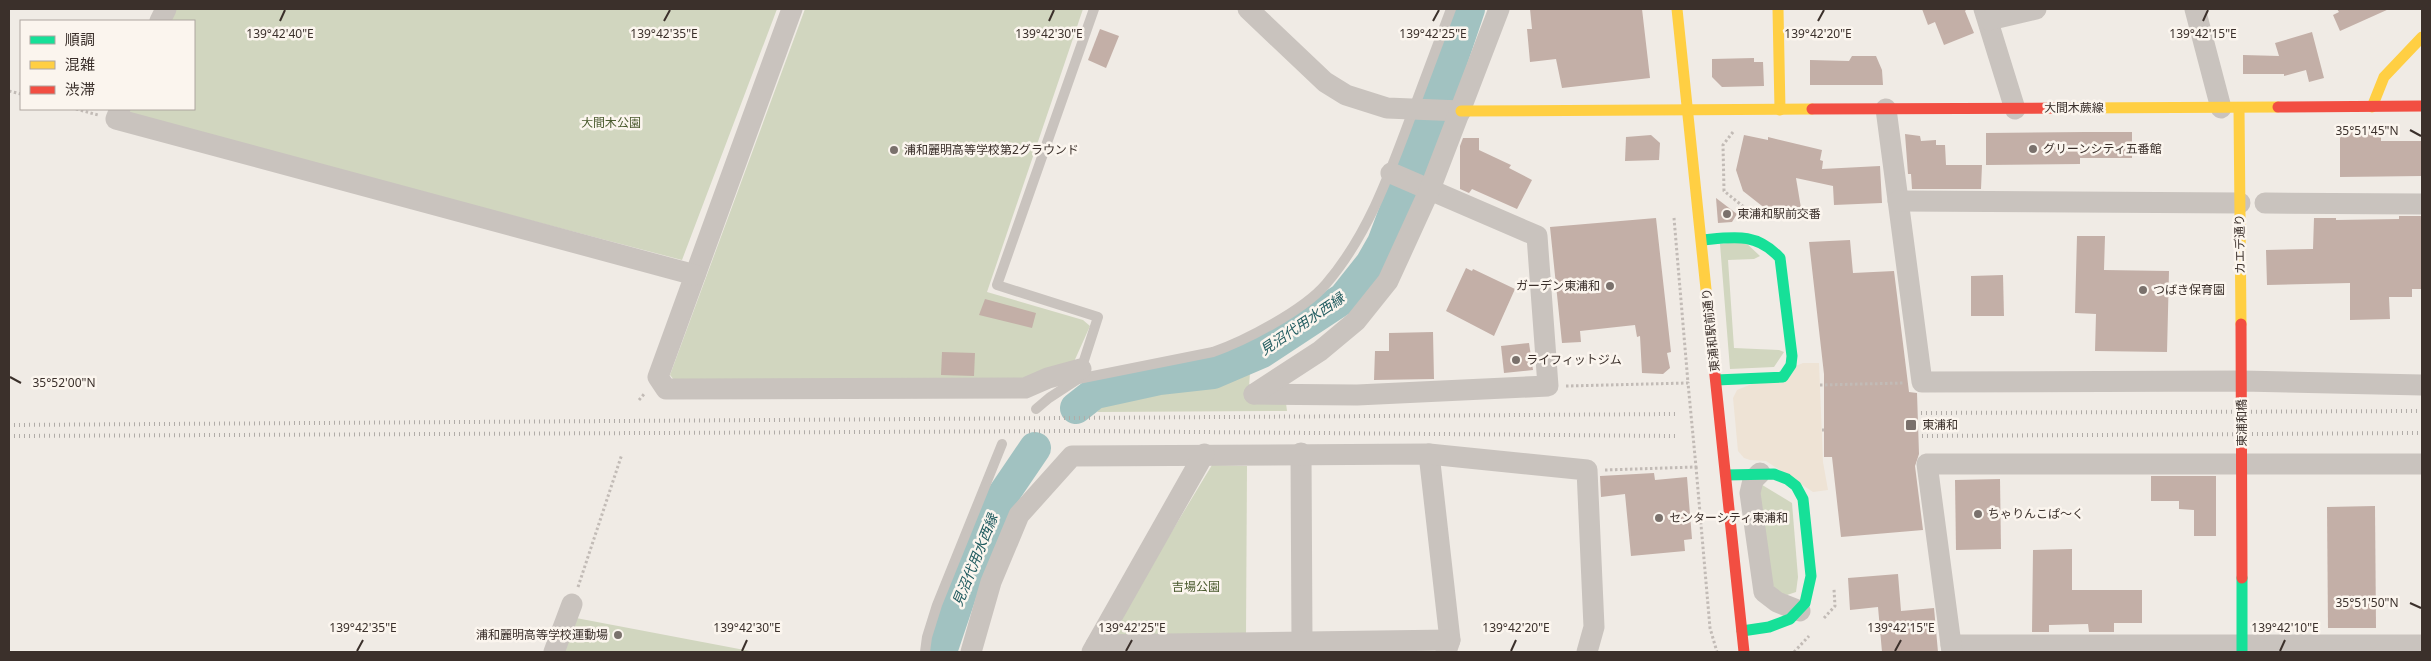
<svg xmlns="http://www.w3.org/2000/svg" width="2431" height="661" font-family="'Noto Sans','Noto Sans JP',sans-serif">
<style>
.green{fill:#d1d6bf}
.plaza{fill:#eee3d5}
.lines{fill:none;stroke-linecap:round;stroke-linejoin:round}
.river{stroke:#a1c2c1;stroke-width:32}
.building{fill:#c3afa7}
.path{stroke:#c2bbb6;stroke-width:3;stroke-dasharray:2.5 2.5;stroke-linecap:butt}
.lane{stroke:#c9c3be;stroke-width:10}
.street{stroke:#c9c3be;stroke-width:21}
.fast{stroke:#16e098;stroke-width:11}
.slow{stroke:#ffcf43;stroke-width:11}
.jam{stroke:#f24e42;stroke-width:11}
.rail{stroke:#b1aca8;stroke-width:4;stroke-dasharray:1 4;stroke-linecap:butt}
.ticks{fill:none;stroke:#3b302b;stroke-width:2}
.poi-dot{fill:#7a716c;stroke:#fbf5ee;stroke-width:2}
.labels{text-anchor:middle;stroke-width:5;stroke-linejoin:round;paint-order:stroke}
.street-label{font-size:12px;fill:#3b302b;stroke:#fbf5ee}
.park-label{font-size:12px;fill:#4a5a2e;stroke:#fbf5ee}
.poi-label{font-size:12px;fill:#3b302b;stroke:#fbf5ee;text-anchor:start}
.water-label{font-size:14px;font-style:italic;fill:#1f5a5e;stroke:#fbf5ee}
.ticks-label{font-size:12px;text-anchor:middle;fill:#3b302b;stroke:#fbf5ee;stroke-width:5;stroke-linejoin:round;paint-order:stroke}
</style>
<rect width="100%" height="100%" fill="#f0ebe5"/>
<g class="green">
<polygon points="175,9 777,9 682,260 126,115 129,109 194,109 194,21 169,21"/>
<polygon points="805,9 1083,9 987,292 1083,320 1090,326 1073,364 1015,380 674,380 670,375"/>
<polygon points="1744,241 1760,256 1754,259 1728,260 1734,348 1779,350 1784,352 1774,367 1730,369 1720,244"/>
<path d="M1250,373L1248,401L1286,403L1287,411L1097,412C1111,394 1163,396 1186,391C1208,387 1230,382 1250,373Z"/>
<polygon points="1212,465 1247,466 1246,637 1119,638 1114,627"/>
<polygon points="1759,483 1792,503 1798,577 1796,592 1787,595 1779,593 1765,576"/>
<polygon points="576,618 755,652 563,652"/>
</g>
<polygon class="plaza" points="1803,363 1819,363 1823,462 1828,490 1813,492 1766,461 1750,460 1744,458 1738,451 1733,398 1737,390"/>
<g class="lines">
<g class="river">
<polyline points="1076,408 1095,393 1159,379 1213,373 1262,352 1344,298 1371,264 1383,243 1448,71 1469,9"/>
<polyline points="941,652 970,566 999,501 1035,448"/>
</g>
</g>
<g class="building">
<polygon points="1530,9 1642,9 1650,78 1562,88 1556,59 1530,62 1527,29 1532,29"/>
<polygon points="1922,9 1967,9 1965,11 1974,33 1944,45 1935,22 1928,25"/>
<polygon points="2337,9 2389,9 2340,31 2333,15 2339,12"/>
<polygon points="1100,29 1119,36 1106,68 1088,60"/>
<polygon points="2312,32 2324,78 2309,82 2306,70 2284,76 2284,74 2243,74 2243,55 2279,56 2275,43"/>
<polygon points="1852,56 1876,56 1882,70 1883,85 1810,85 1810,60 1849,61"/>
<polygon points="1754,58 1754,62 1763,62 1764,86 1722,87 1712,77 1712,59"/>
<polygon points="2340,131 2381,131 2381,141 2422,141 2422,176 2340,177"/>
<polygon points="2086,132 2132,132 2132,158 2080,158 2080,164 1986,165 1986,133"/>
<polygon points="1905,134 1920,136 1921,141 1936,140 1936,145 1945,145 1946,165 1982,165 1981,189 1912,189 1911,174 1908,174"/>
<polygon points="1651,135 1660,143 1659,160 1625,161 1626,137"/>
<polygon points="1744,135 1768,140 1768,137 1822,150 1820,160 1823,161 1822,169 1880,166 1882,203 1834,205 1833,186 1796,178 1801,208 1783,209 1771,213 1743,191 1736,170"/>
<polygon points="1463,138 1479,138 1479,150 1511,165 1509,168 1532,180 1517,209 1472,189 1469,193 1460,189 1460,146"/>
<polygon points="1716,198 1737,214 1732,222 1718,223"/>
<polygon points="2399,216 2422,216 2422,289 2412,289 2412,297 2389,297 2390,319 2350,320 2350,283 2267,285 2266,250 2313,249 2314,218 2336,218 2336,220 2399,219"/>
<polygon points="1656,218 1671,352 1667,353 1670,368 1663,374 1642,373 1640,336 1637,337 1635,325 1580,331 1581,342 1562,343 1550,227"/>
<polygon points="2077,236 2105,236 2104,270 2169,271 2167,352 2095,351 2096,314 2075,313"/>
<polygon points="1850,240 1853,273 1894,271 1909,392 1917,393 1919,454 1915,466 1923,530 1841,537 1832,457 1824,457 1824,374 1809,242"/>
<polygon points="1466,268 1472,271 1473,269 1515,289 1494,336 1446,311"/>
<polygon points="2003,275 2004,316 1971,316 1971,276"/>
<polygon points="985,299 1036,313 1032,328 979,315"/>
<polygon points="1433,332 1434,379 1374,380 1375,351 1389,351 1389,333"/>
<polygon points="1529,343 1533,370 1504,373 1501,346"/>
<polygon points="942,352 975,353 974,376 941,375"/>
<polygon points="1654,473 1655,480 1687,477 1692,539 1684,540 1685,551 1631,556 1625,494 1601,497 1600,476"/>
<polygon points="2151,476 2216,476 2216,536 2194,536 2194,510 2179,509 2179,501 2151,501"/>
<polygon points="2000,479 2001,549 1956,550 1955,480"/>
<polygon points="2375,506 2376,628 2328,628 2327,507"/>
<polygon points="2072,549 2072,590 2142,590 2142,623 2114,623 2114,632 2089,632 2088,624 2049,625 2049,632 2032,632 2033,550"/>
<polygon points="1898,574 1901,611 1934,608 1938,652 1882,652 1878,607 1850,610 1848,578"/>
</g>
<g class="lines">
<g class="path">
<polyline points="9,91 21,94"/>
<polyline points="76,109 98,115"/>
<polyline points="1733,132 1723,145 1724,191 1755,216"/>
<polyline points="1674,218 1688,383"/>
<polyline points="1820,385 1904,383"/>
<polyline points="1566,386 1688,383 1696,467 1605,470"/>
<polyline points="639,400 645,393"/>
<polyline points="1822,430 1824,430"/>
<polyline points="1696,467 1710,628 1717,652"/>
<polyline points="578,587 622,454"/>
<polyline points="1824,618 1835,606 1834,589"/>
<polyline points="1794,652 1809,636"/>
</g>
<g class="lane">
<path d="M1094,9L997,285L1098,317L1078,379L1213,352C1245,341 1304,310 1326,284C1369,234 1391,170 1414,108C1426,75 1439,42 1451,9"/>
<polyline points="1036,409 1049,398 1078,379"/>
<polyline points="925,652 927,637 937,605 1002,444"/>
</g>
<g class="street">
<polyline points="792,9 658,377 666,389 1025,388 1048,378 1081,369"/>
<polyline points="1248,9 1325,82 1346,95 1387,108 1461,111"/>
<polyline points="1984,9 2015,109"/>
<polyline points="2195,9 2221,108"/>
<polyline points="1989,20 2036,9"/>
<polyline points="160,21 166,9"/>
<polyline points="120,109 116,119 695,275"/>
<polyline points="1886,109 1922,382 2242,381 2422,385"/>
<polyline points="1898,201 2240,203"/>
<polyline points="2265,203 2422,204"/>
<polyline points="1254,394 1357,395 1548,386 1537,236 1391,173"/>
<polyline points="1254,394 1320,351 1356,321 1388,281 1430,189 1499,9"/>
<polyline points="1301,453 1302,642"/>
<polyline points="1429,454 1450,640 1446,652"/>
<polyline points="1760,473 1753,480 1750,493 1764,592 1777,602 1800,611"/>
<polyline points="1096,645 1450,640"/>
<polyline points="1951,645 2422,645"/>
<polyline points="554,652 572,604"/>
<polyline points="971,652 991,582 1019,515 1072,456 1429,454 1587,470 1594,627 1587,652"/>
<polyline points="1092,652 1204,454"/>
<polyline points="1952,652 1927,464 2422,464"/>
</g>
<g class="fast">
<path d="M1702,240C1734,237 1756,232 1780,258L1792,356L1791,365L1783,377L1716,380"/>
<polyline points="1726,475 1774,474 1787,479 1796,486 1803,499 1811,576 1805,603 1790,619 1769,627 1742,631"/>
<polyline points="2242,578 2242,652"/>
</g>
<g class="slow">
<polyline points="1677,9 1710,328"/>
<polyline points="1778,9 1780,110"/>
<polyline points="2372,107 2384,77 2422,37"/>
<polyline points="2072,108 2278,107"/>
<polyline points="2239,108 2241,324"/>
<polyline points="1461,111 1812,109"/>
</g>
<g class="jam">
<polyline points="2278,107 2422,106"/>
<polyline points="1812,109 2072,108"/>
<polyline points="2241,324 2242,578"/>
<polyline points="1710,328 1744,652"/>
</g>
<g class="rail">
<polyline points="1921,413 2422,411"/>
<polyline points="9,425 1677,414"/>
<polyline points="9,436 1076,431 1678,436"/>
<polyline points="1922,436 2422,433"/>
</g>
</g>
<path class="ticks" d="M280,21L285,10M664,21L670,10M1049,21L1054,10M1433,21L1439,10M1818,21L1824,10M2203,21L2208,10M2410,130L2421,136M10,377L21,383M2410,603L2421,608M357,651L363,640M742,651L747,640M1126,651L1132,640M1511,651L1516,640M1895,651L1901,640M2280,651L2285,640"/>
<g class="poi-dot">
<circle cx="2033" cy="149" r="5"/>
<circle cx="894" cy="150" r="5"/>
<circle cx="1727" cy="214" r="5"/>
<circle cx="1610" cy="286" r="5"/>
<circle cx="2143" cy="290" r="5"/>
<circle cx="1516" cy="360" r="5"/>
<rect x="1905" y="419" width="12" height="12" rx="2.5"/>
<circle cx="1978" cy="514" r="5"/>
<circle cx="1659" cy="518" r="5"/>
<circle cx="618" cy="635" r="5"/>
</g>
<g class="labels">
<g class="street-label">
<text x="2074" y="112">大間木蕨線</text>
<text transform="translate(2240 244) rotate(-91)" y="4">カエデ通り</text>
<text transform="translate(1711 330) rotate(-96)" y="4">東浦和駅前通り</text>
<text transform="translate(2242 423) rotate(-90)" y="4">東浦和橋</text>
</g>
<g class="park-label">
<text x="611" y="127">大間木公園</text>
<text x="1196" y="591">吉場公園</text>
</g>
<g class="poi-label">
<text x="2043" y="153">グリーンシティ五番館</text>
<text x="904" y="154">浦和麗明高等学校第2グラウンド</text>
<text x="1737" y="218">東浦和駅前交番</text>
<text x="1600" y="290" text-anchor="end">ガーデン東浦和</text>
<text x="2153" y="294">つばき保育園</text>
<text x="1526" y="364">ライフィットジム</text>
<text x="1922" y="429">東浦和</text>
<text x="1988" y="518">ちゃりんこぱ～く</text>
<text x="1669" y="522">センターシティ東浦和</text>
<text x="608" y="639" text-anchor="end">浦和麗明高等学校運動場</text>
</g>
<g class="water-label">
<text transform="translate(1302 324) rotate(-34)" y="5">見沼代用水西縁</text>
<text transform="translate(975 560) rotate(-68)" y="5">見沼代用水西縁</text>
</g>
</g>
<g class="ticks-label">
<text x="664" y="38">139°42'35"E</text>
<text x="1049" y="38">139°42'30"E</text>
<text x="1818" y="38">139°42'20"E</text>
<text x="280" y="38">139°42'40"E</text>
<text x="1433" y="38">139°42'25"E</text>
<text x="2203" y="38">139°42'15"E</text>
<text x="2367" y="135">35°51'45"N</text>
<text x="64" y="387">35°52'00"N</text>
<text x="2367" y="607">35°51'50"N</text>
<text x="363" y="632">139°42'35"E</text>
<text x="747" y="632">139°42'30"E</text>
<text x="1132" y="632">139°42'25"E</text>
<text x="1516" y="632">139°42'20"E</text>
<text x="1901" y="632">139°42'15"E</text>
<text x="2285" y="632">139°42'10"E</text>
</g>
<rect width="2431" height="661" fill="none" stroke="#3b302b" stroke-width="20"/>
<rect x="20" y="20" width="175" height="90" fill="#fbf5ee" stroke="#aea6a0"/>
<rect x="30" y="36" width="25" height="8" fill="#16e098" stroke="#aea6a0"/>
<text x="65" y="45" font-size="15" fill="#3b302b">順調</text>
<rect x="30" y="61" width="25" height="8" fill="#ffcf43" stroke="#aea6a0"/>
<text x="65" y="70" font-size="15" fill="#3b302b">混雑</text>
<rect x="30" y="86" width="25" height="8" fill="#f24e42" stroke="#aea6a0"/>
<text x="65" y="95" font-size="15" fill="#3b302b">渋滞</text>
</svg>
